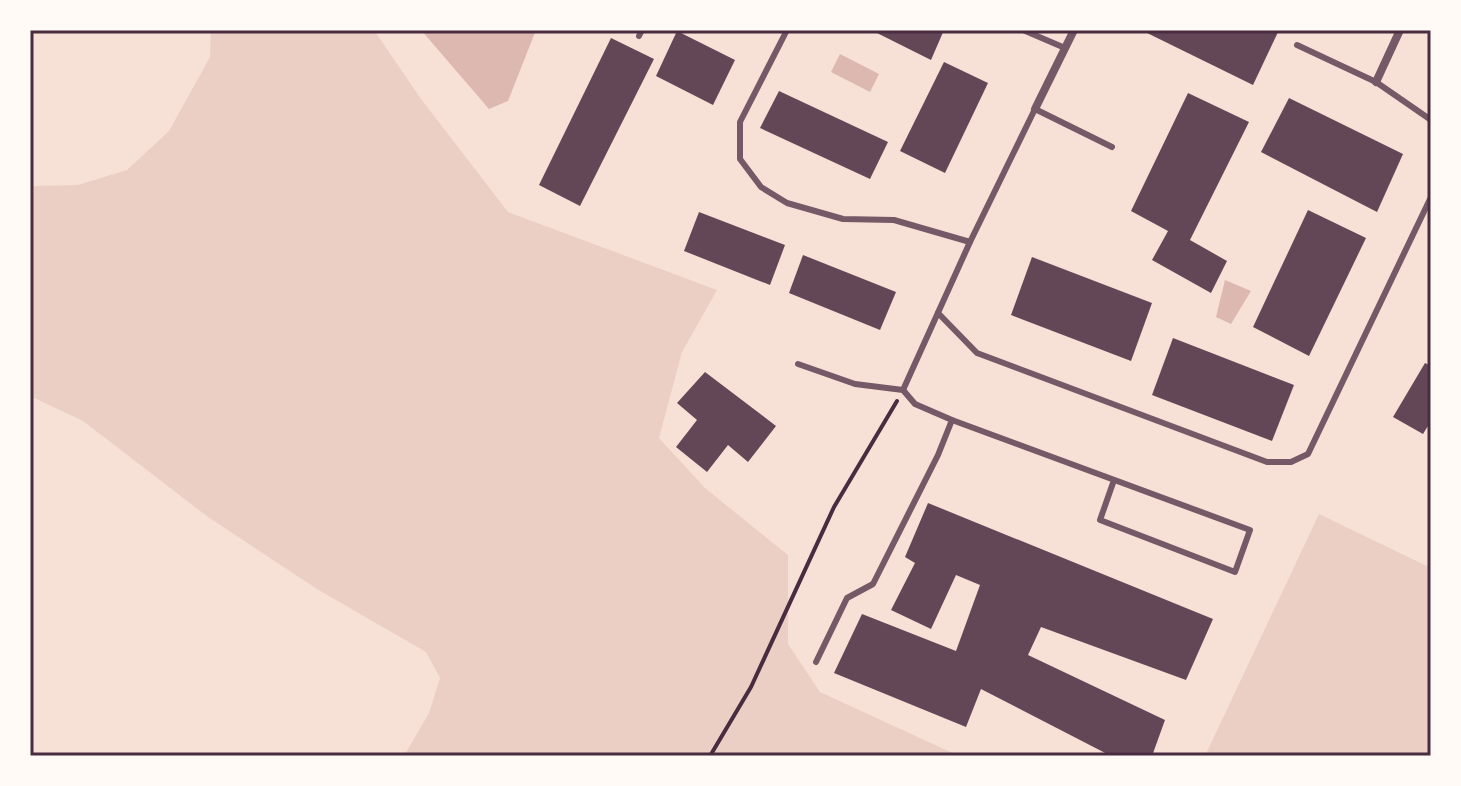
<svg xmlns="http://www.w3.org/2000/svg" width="1461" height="786" font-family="Overpass,sans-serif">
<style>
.green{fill:#ebcfc5}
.water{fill:#dcb8b0}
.building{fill:#644757}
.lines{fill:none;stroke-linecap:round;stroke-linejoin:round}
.path{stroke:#4a2c40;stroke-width:4}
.service{stroke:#755966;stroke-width:6}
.minor{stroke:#755966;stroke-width:8}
.neatline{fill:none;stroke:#4a2c40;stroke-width:3}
</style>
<rect width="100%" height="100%" fill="#f7e1d7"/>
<g class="green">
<polygon points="211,30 374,30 421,99 508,212 717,290 682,352 659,438 705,488 788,555 788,644 820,692 959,756 404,756 429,713 440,678 426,652 317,589 208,517 83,421 30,396 30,186 78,185 127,170 169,131 210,57"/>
<polygon points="1319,514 1431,568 1431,756 1205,756"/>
</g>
<g class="water">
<polygon points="421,30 536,30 508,101 489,109"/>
<polygon points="840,54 879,74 870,92 831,72"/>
<polygon points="1225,280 1251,291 1231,324 1216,317"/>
</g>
<g class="building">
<polygon points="871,30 944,30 931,60"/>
<polygon points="1141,30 1279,30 1253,85"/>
<polygon points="677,31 735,60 713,105 656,76"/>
<polygon points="611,38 654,59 580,206 539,185"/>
<polygon points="944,62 988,83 945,173 900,151"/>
<polygon points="779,91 888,142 870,179 760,128"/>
<polygon points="1188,93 1249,122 1190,240 1227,261 1211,293 1152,260 1168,231 1131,211"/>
<polygon points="1289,98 1403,154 1377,212 1261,152"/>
<polygon points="1308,210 1366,238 1309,356 1253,327"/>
<polygon points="699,212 785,245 770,285 684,251"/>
<polygon points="803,255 896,292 880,330 789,293"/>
<polygon points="1032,257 1152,303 1131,361 1011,315"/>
<polygon points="1173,338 1294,385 1272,441 1152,395"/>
<polygon points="1425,363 1431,366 1431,421 1423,434 1393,417"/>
<polygon points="705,372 776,426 748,462 728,445 707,472 676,447 697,420 677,403"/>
<polygon points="928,503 1213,619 1186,680 1041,627 1028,655 1165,720 1152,756 1111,756 981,689 966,727 834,673 862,614 956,651 980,585 956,575 931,629 891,610 915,563 905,557"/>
</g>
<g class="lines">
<polyline class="path" points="710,756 751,687 834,507 897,401"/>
<g class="service">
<polyline points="787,30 740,122 740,159 761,187 787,203 843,219 894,220 970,242 1035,109 1112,147"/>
<polyline points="1023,30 1065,48"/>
<polyline points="639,36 642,30"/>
<polyline points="1297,45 1376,82 1431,120"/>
<polyline points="938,313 977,353 1267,462 1291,462 1308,454 1431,197"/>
<polyline points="798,364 855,384 903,390 915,404 952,420 1250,530 1235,572 1100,520 1114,480"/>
<polyline points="903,390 970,242"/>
<polyline points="816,662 847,598 873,584 938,455 952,420"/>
</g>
<g class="minor">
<polyline points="1376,82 1400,30"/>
<polyline points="1035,109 1074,30"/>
</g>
</g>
<rect width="1461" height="786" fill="none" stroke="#fffaf5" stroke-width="64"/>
<rect x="32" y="32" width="1397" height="722" class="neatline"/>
</svg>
